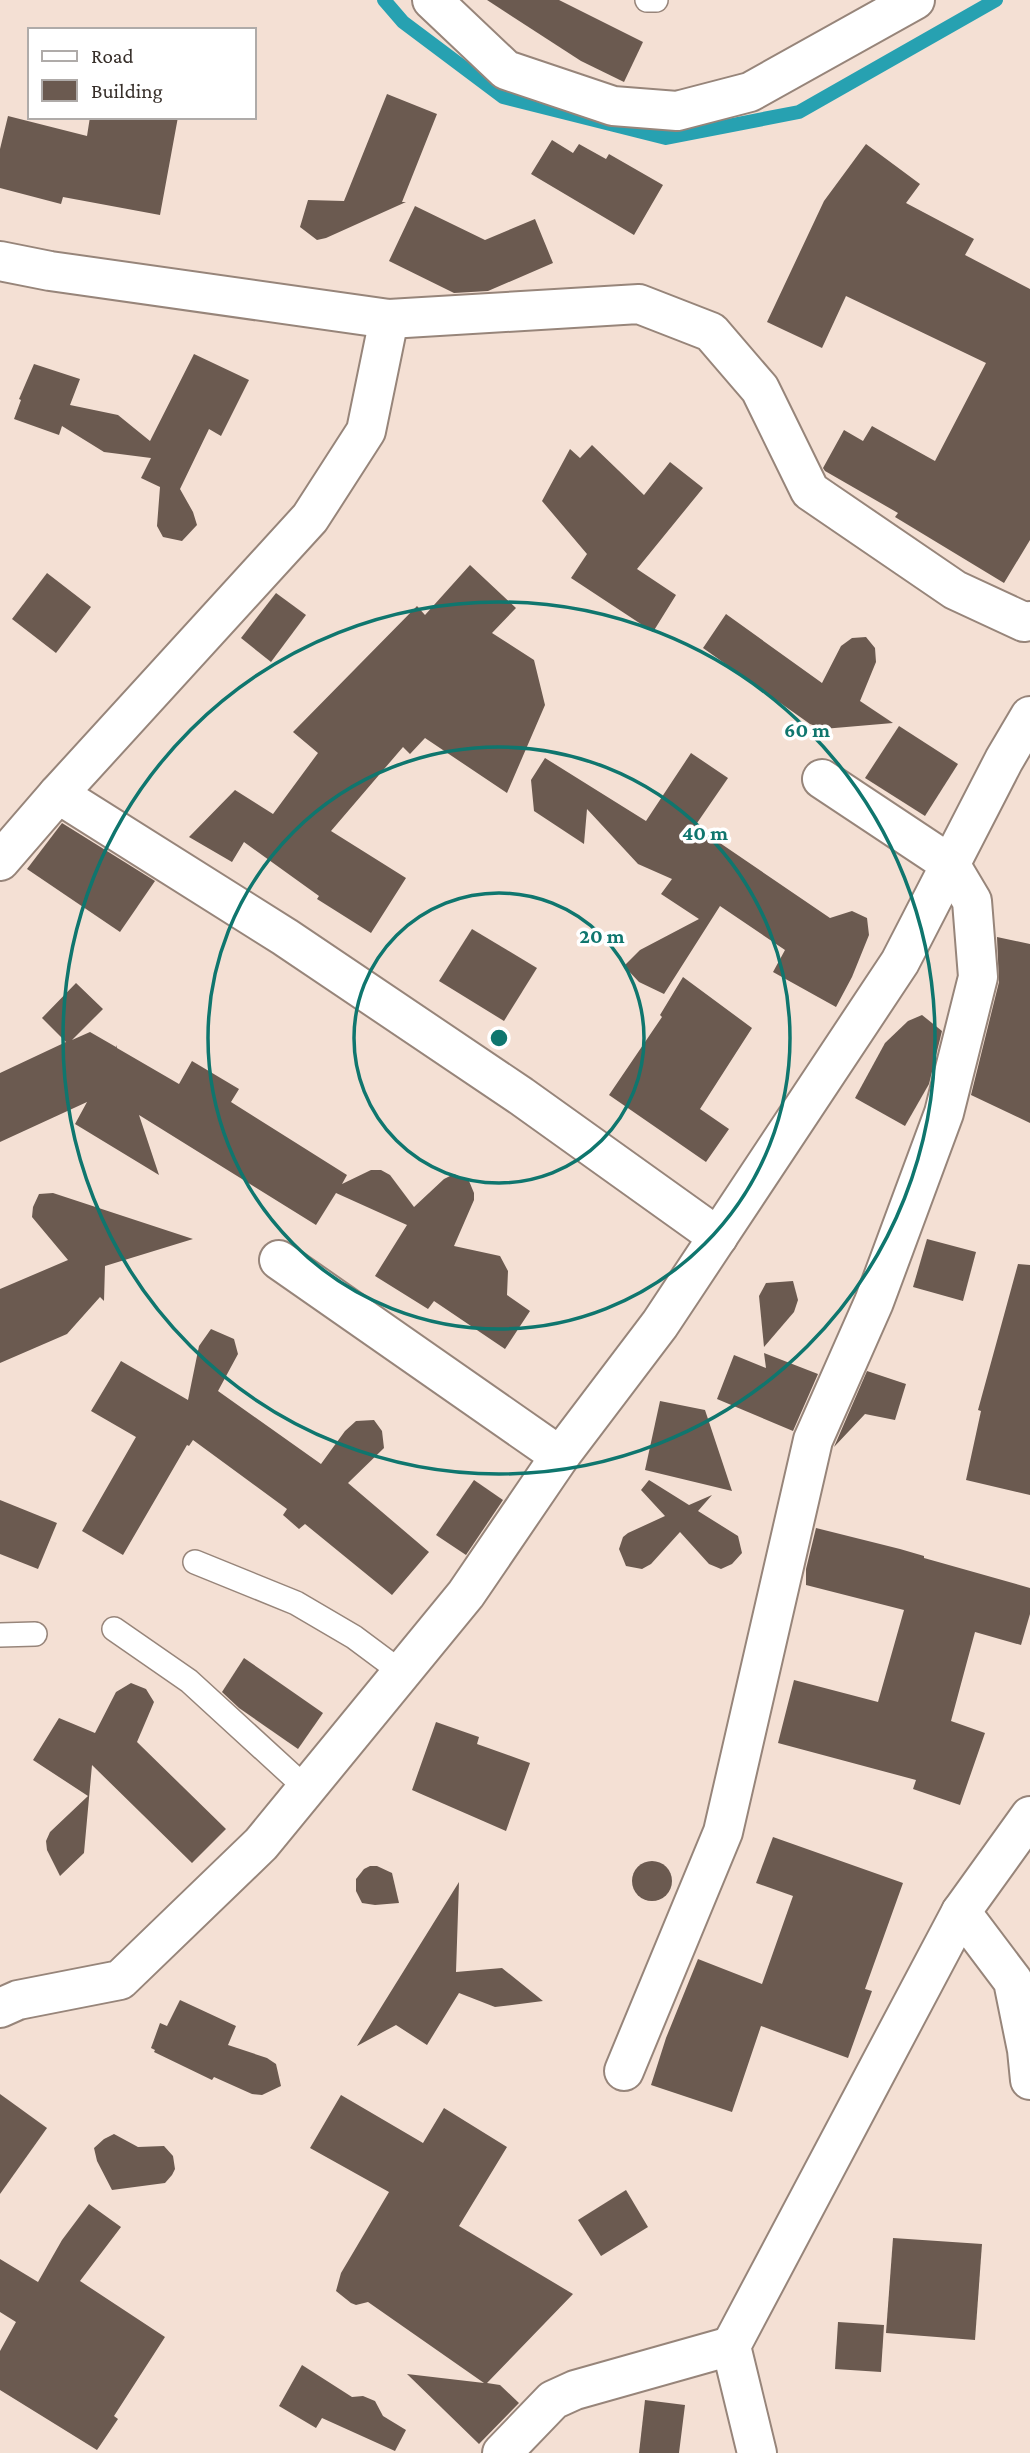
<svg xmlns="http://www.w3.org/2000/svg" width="1030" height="2453" font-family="'Crimson Pro',serif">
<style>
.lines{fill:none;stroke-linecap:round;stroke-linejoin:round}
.stream{stroke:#27a1b1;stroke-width:14}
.building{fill:#6b5a50}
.lane-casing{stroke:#97857a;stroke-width:26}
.street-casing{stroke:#97857a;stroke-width:42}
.secondary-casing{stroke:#97857a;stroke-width:42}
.lane{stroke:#fff;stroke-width:23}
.street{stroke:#fff;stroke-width:38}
.secondary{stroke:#fff;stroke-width:38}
.ring{fill:none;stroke:#0f766e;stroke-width:3.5}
.centre{fill:#0f766e;stroke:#fff;stroke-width:3.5}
.ring-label{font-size:21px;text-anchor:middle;font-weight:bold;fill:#0f766e;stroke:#fff;stroke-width:7;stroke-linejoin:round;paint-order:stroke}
</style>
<rect width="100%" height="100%" fill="#f4e0d4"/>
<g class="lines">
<polyline class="stream" points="384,0 403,22 503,97 666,138 799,112 996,0"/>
</g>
<g class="building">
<polygon points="487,0 559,0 643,42 624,82 581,61"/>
<polygon points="387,94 437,114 402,202 406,202 326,238 317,240 300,227 308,200 344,201"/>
<polygon points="8,116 87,136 90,117 178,117 160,215 63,197 61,204 0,188 0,149"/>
<polygon points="552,140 573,153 579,144 606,159 609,154 663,185 634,235 531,174"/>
<polygon points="866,144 920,184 906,203 974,239 965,255 1030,289 1030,540 1004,583 895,517 898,513 825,471 823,468 844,430 863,441 872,426 935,461 986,363 846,296 822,348 767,322 824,201"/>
<polygon points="415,206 485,240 535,219 553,263 488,291 454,293 389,261"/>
<polygon points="194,354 249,380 221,436 209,429 180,489 193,512 197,525 182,541 163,537 157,526 160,487 141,478 151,458 104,452 62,426 59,435 14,419 21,400 19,399 34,364 80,379 70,405 118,415 150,441"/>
<polygon points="592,445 644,495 670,462 703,488 637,569 676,595 653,632 571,578 587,554 542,501 570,449 580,458"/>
<polygon points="470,565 516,608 492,633 534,660 545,705 507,793 425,738 410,754 403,747 331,831 406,878 371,933 317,899 319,896 244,842 232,862 189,837 235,790 273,814 318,753 293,732 417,606 425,615"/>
<polygon points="47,573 91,607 56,653 12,619"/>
<polygon points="276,593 306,615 271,662 241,638"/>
<polygon points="726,614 822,683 841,646 852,638 866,637 875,648 876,662 860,701 893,723 823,729 810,724 703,648"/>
<polygon points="899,726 958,764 925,816 865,778"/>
<polygon points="691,753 728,778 695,826 830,918 852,911 867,918 869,935 852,977 836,1007 773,972 785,950 720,906 664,994 639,982 624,966 640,950 699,919 661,894 672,879 638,864 587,809 584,844 534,811 531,780 545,758 646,821"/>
<polygon points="62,823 155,881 120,932 27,869"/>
<polygon points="472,929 537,968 504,1021 439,981"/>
<polygon points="997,937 1030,944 1030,1123 971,1095 999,982"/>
<polygon points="683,977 752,1028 700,1109 729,1129 706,1162 609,1095 662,1017 660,1015"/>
<polygon points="76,983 103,1009 72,1040 90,1032 116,1047 116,1045 117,1048 179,1084 192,1061 239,1089 231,1102 347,1175 342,1184 371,1170 381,1170 390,1175 414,1207 444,1179 454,1174 469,1181 474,1193 474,1200 454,1246 500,1256 508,1271 507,1295 530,1311 505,1349 434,1301 428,1309 375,1276 407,1225 336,1193 316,1225 139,1115 159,1175 75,1124 87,1102 0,1142 0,1073 66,1042 42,1018"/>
<polygon points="922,1015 942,1031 929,1084 905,1126 855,1098 885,1043 908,1021"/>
<polygon points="53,1193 193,1239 105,1266 104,1301 100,1297 67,1334 0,1363 0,1289 68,1260 32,1217 33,1207 39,1194"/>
<polygon points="927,1239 976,1252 963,1301 913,1287"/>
<polygon points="1018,1264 1030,1265 1030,1495 966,1480 981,1411 978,1410"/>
<polygon points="793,1281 798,1300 794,1312 764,1347 759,1296 766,1283"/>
<polygon points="211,1329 234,1339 238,1354 218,1391 321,1464 345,1431 356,1421 374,1420 382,1431 384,1448 348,1483 429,1552 392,1595 305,1524 299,1529 283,1515 287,1509 193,1440 189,1446 187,1445 123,1555 82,1531 136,1437 91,1411 121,1361 188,1400 199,1346"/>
<polygon points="764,1353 818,1374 793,1431 717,1399 734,1355 766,1368"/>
<polygon points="867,1371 906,1384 895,1420 865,1414 834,1447"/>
<polygon points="660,1401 705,1410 732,1491 645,1470"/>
<polygon points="474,1480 503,1500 466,1555 436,1535"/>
<polygon points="649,1480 689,1505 712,1495 698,1511 738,1536 742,1553 732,1564 721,1569 709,1564 680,1532 651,1564 642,1569 626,1566 619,1549 623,1537 628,1533 665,1516 641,1490"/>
<polygon points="0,1500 57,1523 38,1569 0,1554"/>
<polygon points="816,1528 900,1549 924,1556 924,1558 1030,1588 1030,1614 1021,1645 975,1632 951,1721 985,1733 960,1805 913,1789 916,1780 778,1743 794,1680 878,1702 904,1610 806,1585 806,1569"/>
<polygon points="244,1658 323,1713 298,1749 239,1708 222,1692"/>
<polygon points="131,1683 146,1689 154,1702 137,1742 226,1829 192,1863 92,1765 84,1853 60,1876 47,1850 46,1841 50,1832 88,1796 33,1760 59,1718 95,1733 116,1692"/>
<polygon points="436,1722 479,1737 477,1744 530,1763 506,1831 412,1790"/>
<polygon points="773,1837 903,1883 865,1989 872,1991 848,2058 761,2026 732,2112 651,2085 666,2038 698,1959 762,1984 793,1896 756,1883"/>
<circle cx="652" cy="1881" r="20"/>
<polygon points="370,1866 377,1866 392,1873 399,1903 375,1905 362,1903 356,1891 356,1879 364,1869"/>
<polygon points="459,1882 456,1972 502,1968 543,2001 495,2007 459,1993 427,2045 396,2025 357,2046"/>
<polygon points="180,2000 236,2026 228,2045 267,2058 276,2064 281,2086 262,2095 252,2094 214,2077 212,2080 154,2052 155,2050 151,2048 160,2023 167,2026"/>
<polygon points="0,2094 47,2128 0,2194"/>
<polygon points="341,2095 423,2143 444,2108 507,2147 459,2226 573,2294 487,2383 500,2385 519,2403 479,2444 407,2374 484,2383 368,2302 356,2305 351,2303 336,2291 341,2273 389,2192 310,2148"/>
<polygon points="114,2134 138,2147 164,2146 173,2156 175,2169 172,2175 165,2183 112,2190 97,2161 94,2148 104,2139"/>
<polygon points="626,2190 648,2227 601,2256 578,2220"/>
<polygon points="89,2204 121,2227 80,2281 165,2337 114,2416 118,2419 97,2450 0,2390 0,2351 16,2322 0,2312 0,2259 38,2282 62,2240"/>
<polygon points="893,2238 982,2244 975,2340 886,2333"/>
<polygon points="838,2322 884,2325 881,2372 835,2369"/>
<polygon points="302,2365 352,2397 363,2396 375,2401 383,2416 406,2430 395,2451 322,2418 316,2428 279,2406"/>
<polygon points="645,2400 685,2405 679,2453 639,2453"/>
</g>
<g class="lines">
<g class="lane-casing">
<g id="lane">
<polyline points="647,0 656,0"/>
<polyline points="195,1562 296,1603 354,1637 401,1672"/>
<polyline points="114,1629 189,1681 307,1789"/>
<polyline points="0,1635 35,1634"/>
</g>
</g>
<g class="street-casing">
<g id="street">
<polyline points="432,0 506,70 613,106 677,111 750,92 915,0"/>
<polyline points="58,794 285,937 521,1096 718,1237"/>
<polyline points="0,861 58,794 310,518 366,431 389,319"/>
<polyline points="279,1260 560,1456"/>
<polyline points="961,1912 1013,1981 1027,2050 1030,2080"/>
<polyline points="0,2008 18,2000 120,1980 261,1844 466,1594 560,1456 660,1324 900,962 1004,760 1030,716"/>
<polyline points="624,2071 723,1832 813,1440 874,1302 944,1113 978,977 972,901 950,864 822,779"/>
<polyline points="502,2453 553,2400 575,2390 731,2346"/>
<polyline points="757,2453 731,2346 961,1912 1030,1816"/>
</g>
</g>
<g class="secondary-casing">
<polyline id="secondary" points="0,261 50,271 389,319 639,304 711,332 760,389 810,491 955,590 1024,622 1030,621"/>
</g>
<use href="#lane" class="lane"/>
<use href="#street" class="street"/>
<use href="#secondary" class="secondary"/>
</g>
<g class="ring">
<circle cx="499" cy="1038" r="145"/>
<circle cx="499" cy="1038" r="291"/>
<circle cx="499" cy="1038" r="436"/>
</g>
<circle cx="499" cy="1038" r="10" class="centre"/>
<g class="ring-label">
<text x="807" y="737">60 m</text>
<text x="705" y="840">40 m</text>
<text x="602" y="943">20 m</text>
</g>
<rect x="28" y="28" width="228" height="91" fill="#ffffff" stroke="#afaba9" stroke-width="2"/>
<rect x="42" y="51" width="35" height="10" fill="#ffffff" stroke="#afaba9" stroke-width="2"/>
<text x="91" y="63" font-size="21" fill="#362e29">Road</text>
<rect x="42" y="80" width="35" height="21" fill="#6b5a50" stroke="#afaba9" stroke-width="2"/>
<text x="91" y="98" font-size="21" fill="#362e29">Building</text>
</svg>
